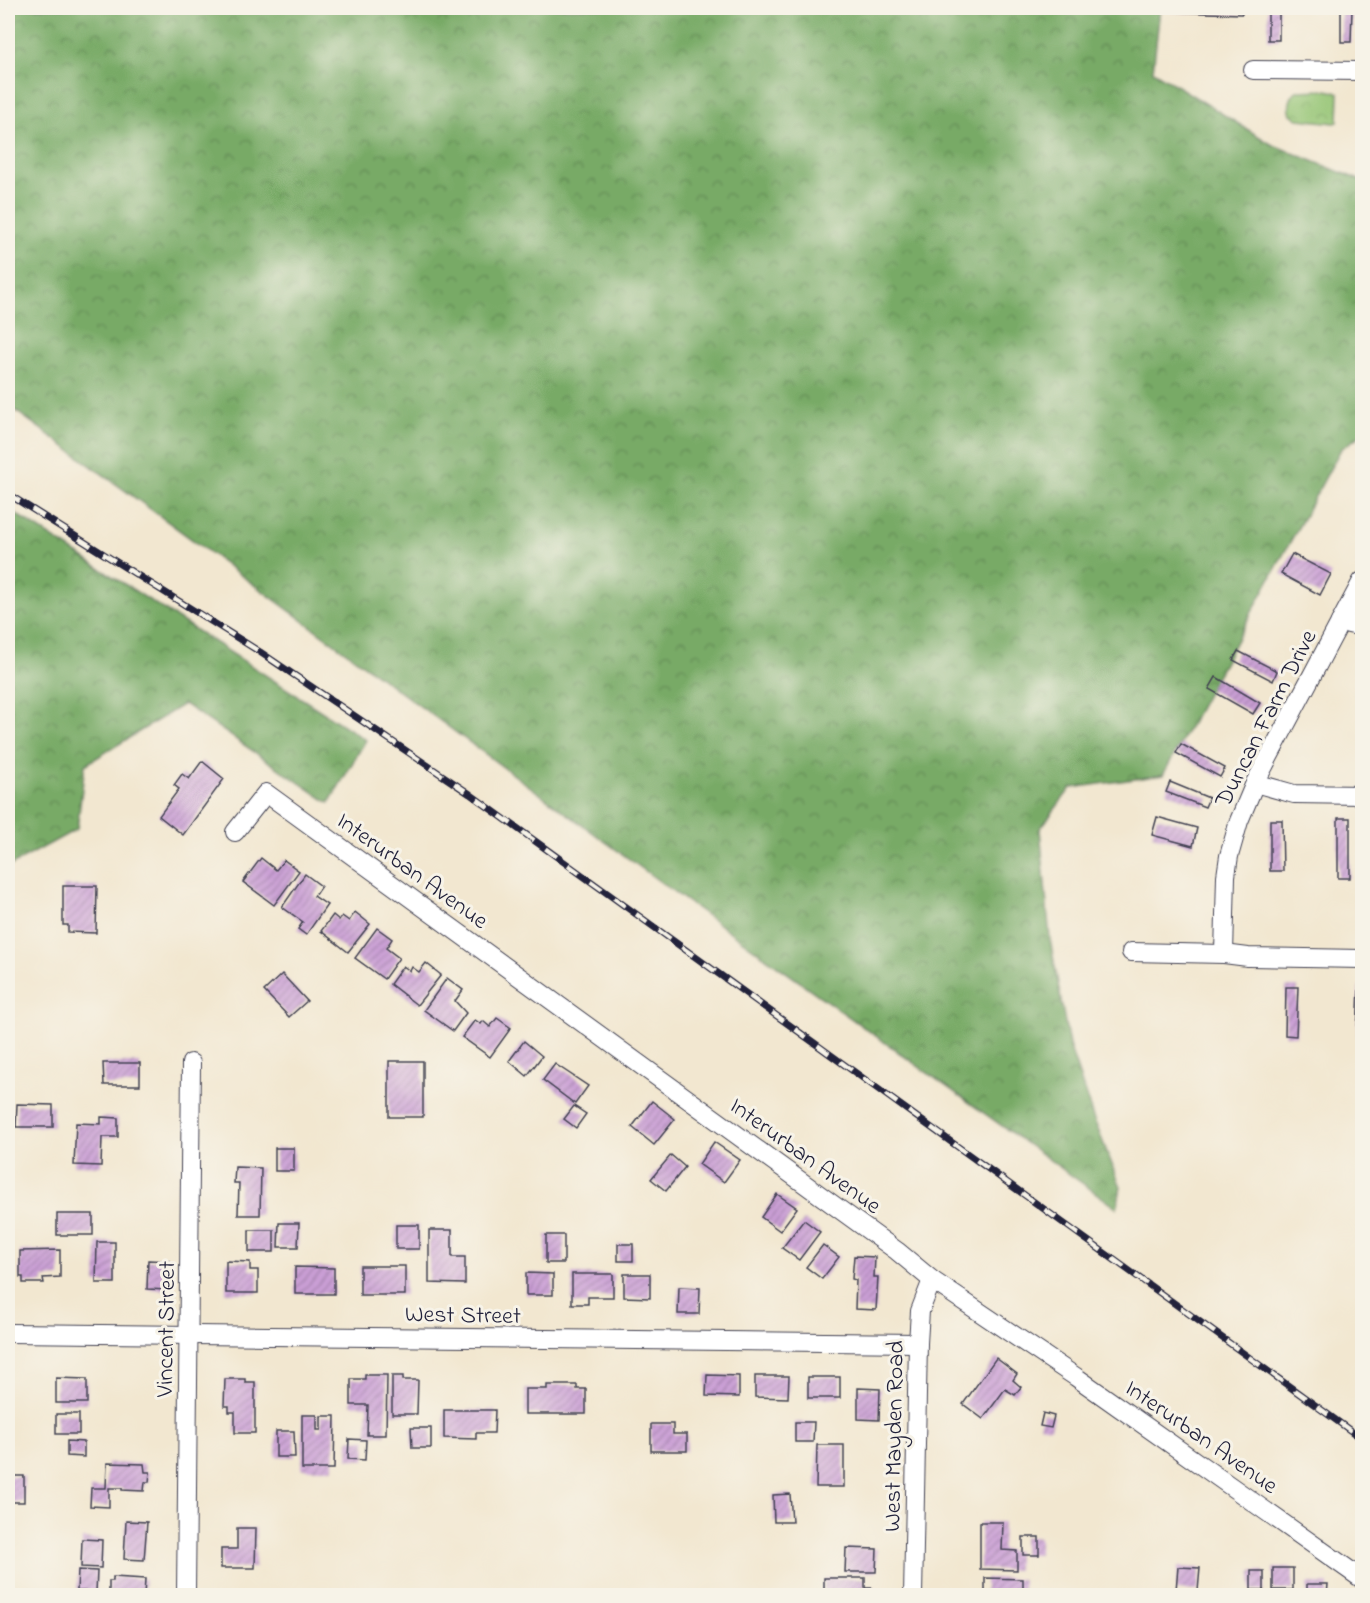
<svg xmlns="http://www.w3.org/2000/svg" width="1370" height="1603" font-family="'Indie Flower',sans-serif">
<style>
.forest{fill:url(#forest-crowns);stroke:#4d6650;stroke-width:1.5}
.park{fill:url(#park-crowns);stroke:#5c7458;stroke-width:1.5}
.building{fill:url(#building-hatch)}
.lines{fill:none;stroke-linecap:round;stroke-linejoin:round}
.minor-casing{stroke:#414051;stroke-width:20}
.minor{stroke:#fff;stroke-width:18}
.rail-casing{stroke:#22223b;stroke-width:7}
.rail{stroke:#f7f3e8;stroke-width:4.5;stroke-dasharray:14;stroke-linecap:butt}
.labels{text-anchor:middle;stroke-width:6;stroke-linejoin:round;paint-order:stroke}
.street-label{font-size:24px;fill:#22223b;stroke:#f7f3e8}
</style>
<defs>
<pattern id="forest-crowns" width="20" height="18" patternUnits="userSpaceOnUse" patternTransform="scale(1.5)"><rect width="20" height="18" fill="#78aa66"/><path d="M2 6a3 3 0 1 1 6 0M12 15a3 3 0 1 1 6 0" fill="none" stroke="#628a55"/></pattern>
<pattern id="park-crowns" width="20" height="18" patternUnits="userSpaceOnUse" patternTransform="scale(1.5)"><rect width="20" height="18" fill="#95c574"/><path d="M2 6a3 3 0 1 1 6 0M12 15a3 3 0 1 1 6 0" fill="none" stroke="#80a965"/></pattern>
<pattern id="building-hatch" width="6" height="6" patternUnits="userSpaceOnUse" patternTransform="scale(1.5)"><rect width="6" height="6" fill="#ca9fd5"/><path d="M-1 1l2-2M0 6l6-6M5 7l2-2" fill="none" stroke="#a481ae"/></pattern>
</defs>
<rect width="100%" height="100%" fill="#f7f3e8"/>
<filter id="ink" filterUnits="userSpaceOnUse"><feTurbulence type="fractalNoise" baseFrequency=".0167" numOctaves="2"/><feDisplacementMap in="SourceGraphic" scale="12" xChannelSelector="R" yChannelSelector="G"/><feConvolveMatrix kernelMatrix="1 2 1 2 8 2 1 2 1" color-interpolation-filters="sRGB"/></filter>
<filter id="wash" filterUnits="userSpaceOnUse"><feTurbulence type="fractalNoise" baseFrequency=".008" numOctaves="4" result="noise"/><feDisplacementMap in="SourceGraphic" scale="24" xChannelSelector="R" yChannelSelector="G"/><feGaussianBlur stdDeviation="1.35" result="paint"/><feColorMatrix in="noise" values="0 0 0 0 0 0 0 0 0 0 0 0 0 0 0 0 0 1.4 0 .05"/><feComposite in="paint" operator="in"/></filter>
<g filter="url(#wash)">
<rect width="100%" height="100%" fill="#f2e7d0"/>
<g class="forest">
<polygon points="8,8 1160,8 1153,71 1271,144 1362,181 1362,434 1341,449 1163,775 1071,788 1040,829 1050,939 1069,1045 1093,1117 1121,1187 1117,1208 685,900 8,405"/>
<polygon points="8,509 366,740 329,803 184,704 85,765 77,829 8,867"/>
</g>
<path class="park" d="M1327,90L1339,93L1338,122L1335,123L1298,119L1291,114C1287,105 1290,98 1296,91Z"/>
<g id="blocks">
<g class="building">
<polygon points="1170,8 1242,8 1242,14 1170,12"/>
<rect x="1268" y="8" width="11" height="32"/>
<polygon points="1341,8 1352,8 1351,42 1341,42"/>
<polygon points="1292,554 1331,574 1320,595 1281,574"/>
<polygon points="1238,651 1277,671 1273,681 1233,660"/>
<polygon points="1360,655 1362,655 1362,702 1359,702"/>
<polygon points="1216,677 1260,703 1253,714 1209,689"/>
<polygon points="1181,744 1225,768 1220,777 1176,753"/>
<polygon points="202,761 224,779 183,835 159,816 179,789 174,785 182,774 189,779"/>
<polygon points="1170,782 1209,798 1205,807 1166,792"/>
<polygon points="1157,817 1197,828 1193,846 1152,835"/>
<rect x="1338" y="818" width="12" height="60"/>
<polygon points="1270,820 1282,820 1283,871 1270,871"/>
<polygon points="261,858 276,870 284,860 299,871 274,905 243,882"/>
<polygon points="305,874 321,886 314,896 327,905 306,935 298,929 303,922 282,907"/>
<polygon points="63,886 97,886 96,933 68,932 68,925 63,925"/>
<polygon points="355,912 370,924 348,952 321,931 333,915 339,920 342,916 349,921"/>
<polygon points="377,928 392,939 386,948 399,958 384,979 355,958"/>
<polygon points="426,963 441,975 417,1005 390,984 403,966 410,971 412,967 419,972"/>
<polygon points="282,974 307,1001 289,1017 264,991"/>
<polygon points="447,978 463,990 455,1001 466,1013 453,1031 424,1010"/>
<polygon points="1359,986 1362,986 1362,1036 1357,1036"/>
<polygon points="1286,987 1298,987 1296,1036 1285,1035"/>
<polygon points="497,1018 511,1028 490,1057 462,1037 475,1020 481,1024 483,1021 490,1027"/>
<polygon points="524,1041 542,1056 527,1076 509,1061"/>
<rect x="389" y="1061" width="34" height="56"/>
<polygon points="103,1063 140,1063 140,1085 104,1085"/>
<polygon points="555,1064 588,1086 575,1104 543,1080"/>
<polygon points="652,1101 675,1119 654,1145 632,1127"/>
<polygon points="17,1104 53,1105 53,1127 16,1127"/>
<polygon points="574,1106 586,1114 576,1128 564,1119"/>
<polygon points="101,1117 118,1118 118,1137 102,1137 101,1166 74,1165 76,1123 101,1124"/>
<polygon points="714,1142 740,1160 724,1182 699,1164"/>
<rect x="275" y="1148" width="19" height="23"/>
<polygon points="671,1155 685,1167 666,1191 651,1179"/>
<polygon points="235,1167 261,1168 260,1215 238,1215 239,1183 234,1183"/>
<polygon points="777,1194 797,1208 780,1231 761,1217"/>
<rect x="57" y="1214" width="36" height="21"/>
<polygon points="804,1220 820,1232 799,1260 782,1248"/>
<polygon points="279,1223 299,1223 298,1247 278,1247"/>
<rect x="396" y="1225" width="23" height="24"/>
<rect x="249" y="1230" width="25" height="22"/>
<polygon points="429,1230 452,1230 452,1257 465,1257 465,1284 429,1283"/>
<rect x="546" y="1235" width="18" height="28"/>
<polygon points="97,1242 115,1242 115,1283 96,1283"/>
<rect x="618" y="1244" width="15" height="17"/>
<polygon points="823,1245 839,1257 822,1279 806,1267"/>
<polygon points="60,1250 60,1277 43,1278 44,1283 23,1283 23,1277 20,1277 20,1251"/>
<polygon points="854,1256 875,1257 874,1277 878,1277 876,1310 855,1309 856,1280 852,1279"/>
<polygon points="148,1260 169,1261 168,1290 147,1289"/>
<polygon points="226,1261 250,1262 250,1270 258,1270 258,1293 226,1293"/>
<rect x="360" y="1266" width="45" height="29"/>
<polygon points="295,1267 334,1268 334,1294 295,1294"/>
<polygon points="526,1273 553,1274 553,1295 526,1295"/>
<polygon points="572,1274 613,1274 613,1297 588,1297 588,1304 572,1304"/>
<polygon points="624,1274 650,1274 650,1298 624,1297"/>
<polygon points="679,1287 700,1288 699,1314 678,1314"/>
<polygon points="996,1358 1017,1374 1013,1380 1021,1387 1015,1395 1005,1389 983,1419 963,1404"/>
<polygon points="365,1375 387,1375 386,1435 367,1435 368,1405 351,1405 351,1379 365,1379"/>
<polygon points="707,1375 739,1376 739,1397 706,1396"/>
<polygon points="392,1376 403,1376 403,1380 418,1380 417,1414 392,1414"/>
<polygon points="755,1376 789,1376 788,1398 755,1397"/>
<rect x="808" y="1377" width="32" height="21"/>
<polygon points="56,1378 87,1379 87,1403 56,1403"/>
<polygon points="225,1379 245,1379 245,1382 255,1382 255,1433 235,1433 235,1412 229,1412 229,1406 224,1406"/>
<polygon points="547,1385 577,1385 577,1389 586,1389 586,1414 525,1414 525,1389 547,1389"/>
<polygon points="858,1388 880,1389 879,1420 858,1419"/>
<polygon points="444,1410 495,1410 494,1433 476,1433 476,1439 444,1438"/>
<polygon points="1043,1413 1054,1416 1051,1428 1040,1426"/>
<rect x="56" y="1414" width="23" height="20"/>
<polygon points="302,1415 317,1415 317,1430 321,1430 321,1416 335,1416 334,1469 302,1469"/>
<polygon points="795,1422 814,1422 813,1442 795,1442"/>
<polygon points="651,1424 673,1424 673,1434 687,1434 687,1451 651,1451"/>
<polygon points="411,1428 431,1428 431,1448 412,1448"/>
<polygon points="276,1431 294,1431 295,1457 276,1457"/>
<polygon points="349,1439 366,1440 365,1460 348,1459"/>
<polygon points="67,1441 84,1442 84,1457 67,1456"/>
<polygon points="817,1445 844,1445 844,1487 816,1487"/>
<polygon points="107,1463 144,1464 145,1472 150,1472 149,1482 145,1482 144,1491 122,1490 122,1488 109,1488 109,1507 90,1506 91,1488 106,1488"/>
<rect x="8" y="1476" width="16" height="26"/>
<polygon points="790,1494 792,1522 774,1522 773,1495"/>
<polygon points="126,1521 147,1522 144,1560 124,1559"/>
<polygon points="980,1522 1003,1522 1002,1550 1017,1551 1017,1570 980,1569"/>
<polygon points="237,1528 256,1528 255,1568 221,1568 221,1549 237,1549"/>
<rect x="1023" y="1537" width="16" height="18"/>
<polygon points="82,1539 102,1540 101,1568 81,1567"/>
<polygon points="846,1548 877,1549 876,1572 845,1572"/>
<polygon points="1178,1567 1200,1568 1198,1591 1176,1590"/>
<rect x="1273" y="1568" width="20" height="22"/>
<polygon points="78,1570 97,1571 96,1592 77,1591"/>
<rect x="1251" y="1571" width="13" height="19"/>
<polygon points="113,1577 145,1579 144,1596 109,1595 109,1581 113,1581"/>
<polygon points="824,1578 865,1578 865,1588 872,1588 872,1596 824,1596"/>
<polygon points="985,1578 1023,1579 1023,1596 985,1596"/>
<polygon points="1307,1584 1328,1584 1327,1596 1307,1596"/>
</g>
</g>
</g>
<g filter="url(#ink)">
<use href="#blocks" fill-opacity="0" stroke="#414051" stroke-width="1.5"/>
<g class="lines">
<g class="minor-casing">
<g id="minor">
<polyline points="1253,70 1362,71"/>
<polyline points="1340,622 1362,627"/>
<polyline points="1255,783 1294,794 1362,795"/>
<polyline points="235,832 266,793 897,1251 932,1280 1076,1377 1362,1579"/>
<polyline points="1131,952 1224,954 1248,957 1362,959"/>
<polyline points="1224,954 1226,876 1229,856 1239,821 1255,783 1362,581"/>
<polyline points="8,1333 918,1343"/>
<polyline points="186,1596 191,1063"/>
<polyline points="913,1596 918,1343 920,1311 932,1280"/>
</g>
</g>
<use href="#minor" class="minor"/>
<g class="rail-casing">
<polyline id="rail" points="8,494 260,652 470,794 1362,1439"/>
</g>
<use href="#rail" class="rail"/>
</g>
</g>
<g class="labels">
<g class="street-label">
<text transform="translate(1265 718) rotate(-63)" y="8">Duncan Farm Drive</text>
<text transform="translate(413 870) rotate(36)" y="8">Interurban Avenue</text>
<text transform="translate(806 1155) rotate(36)" y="8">Interurban Avenue</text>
<text transform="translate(463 1314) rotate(1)" y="8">West Street</text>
<text transform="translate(165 1329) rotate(-89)" y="8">Vincent Street</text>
<text transform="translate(893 1436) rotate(-89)" y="8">West Mayden Road</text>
<text transform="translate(1202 1436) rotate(35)" y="8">Interurban Avenue</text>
</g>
</g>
<rect width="1370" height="1603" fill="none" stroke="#f7f3e8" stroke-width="30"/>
</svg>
